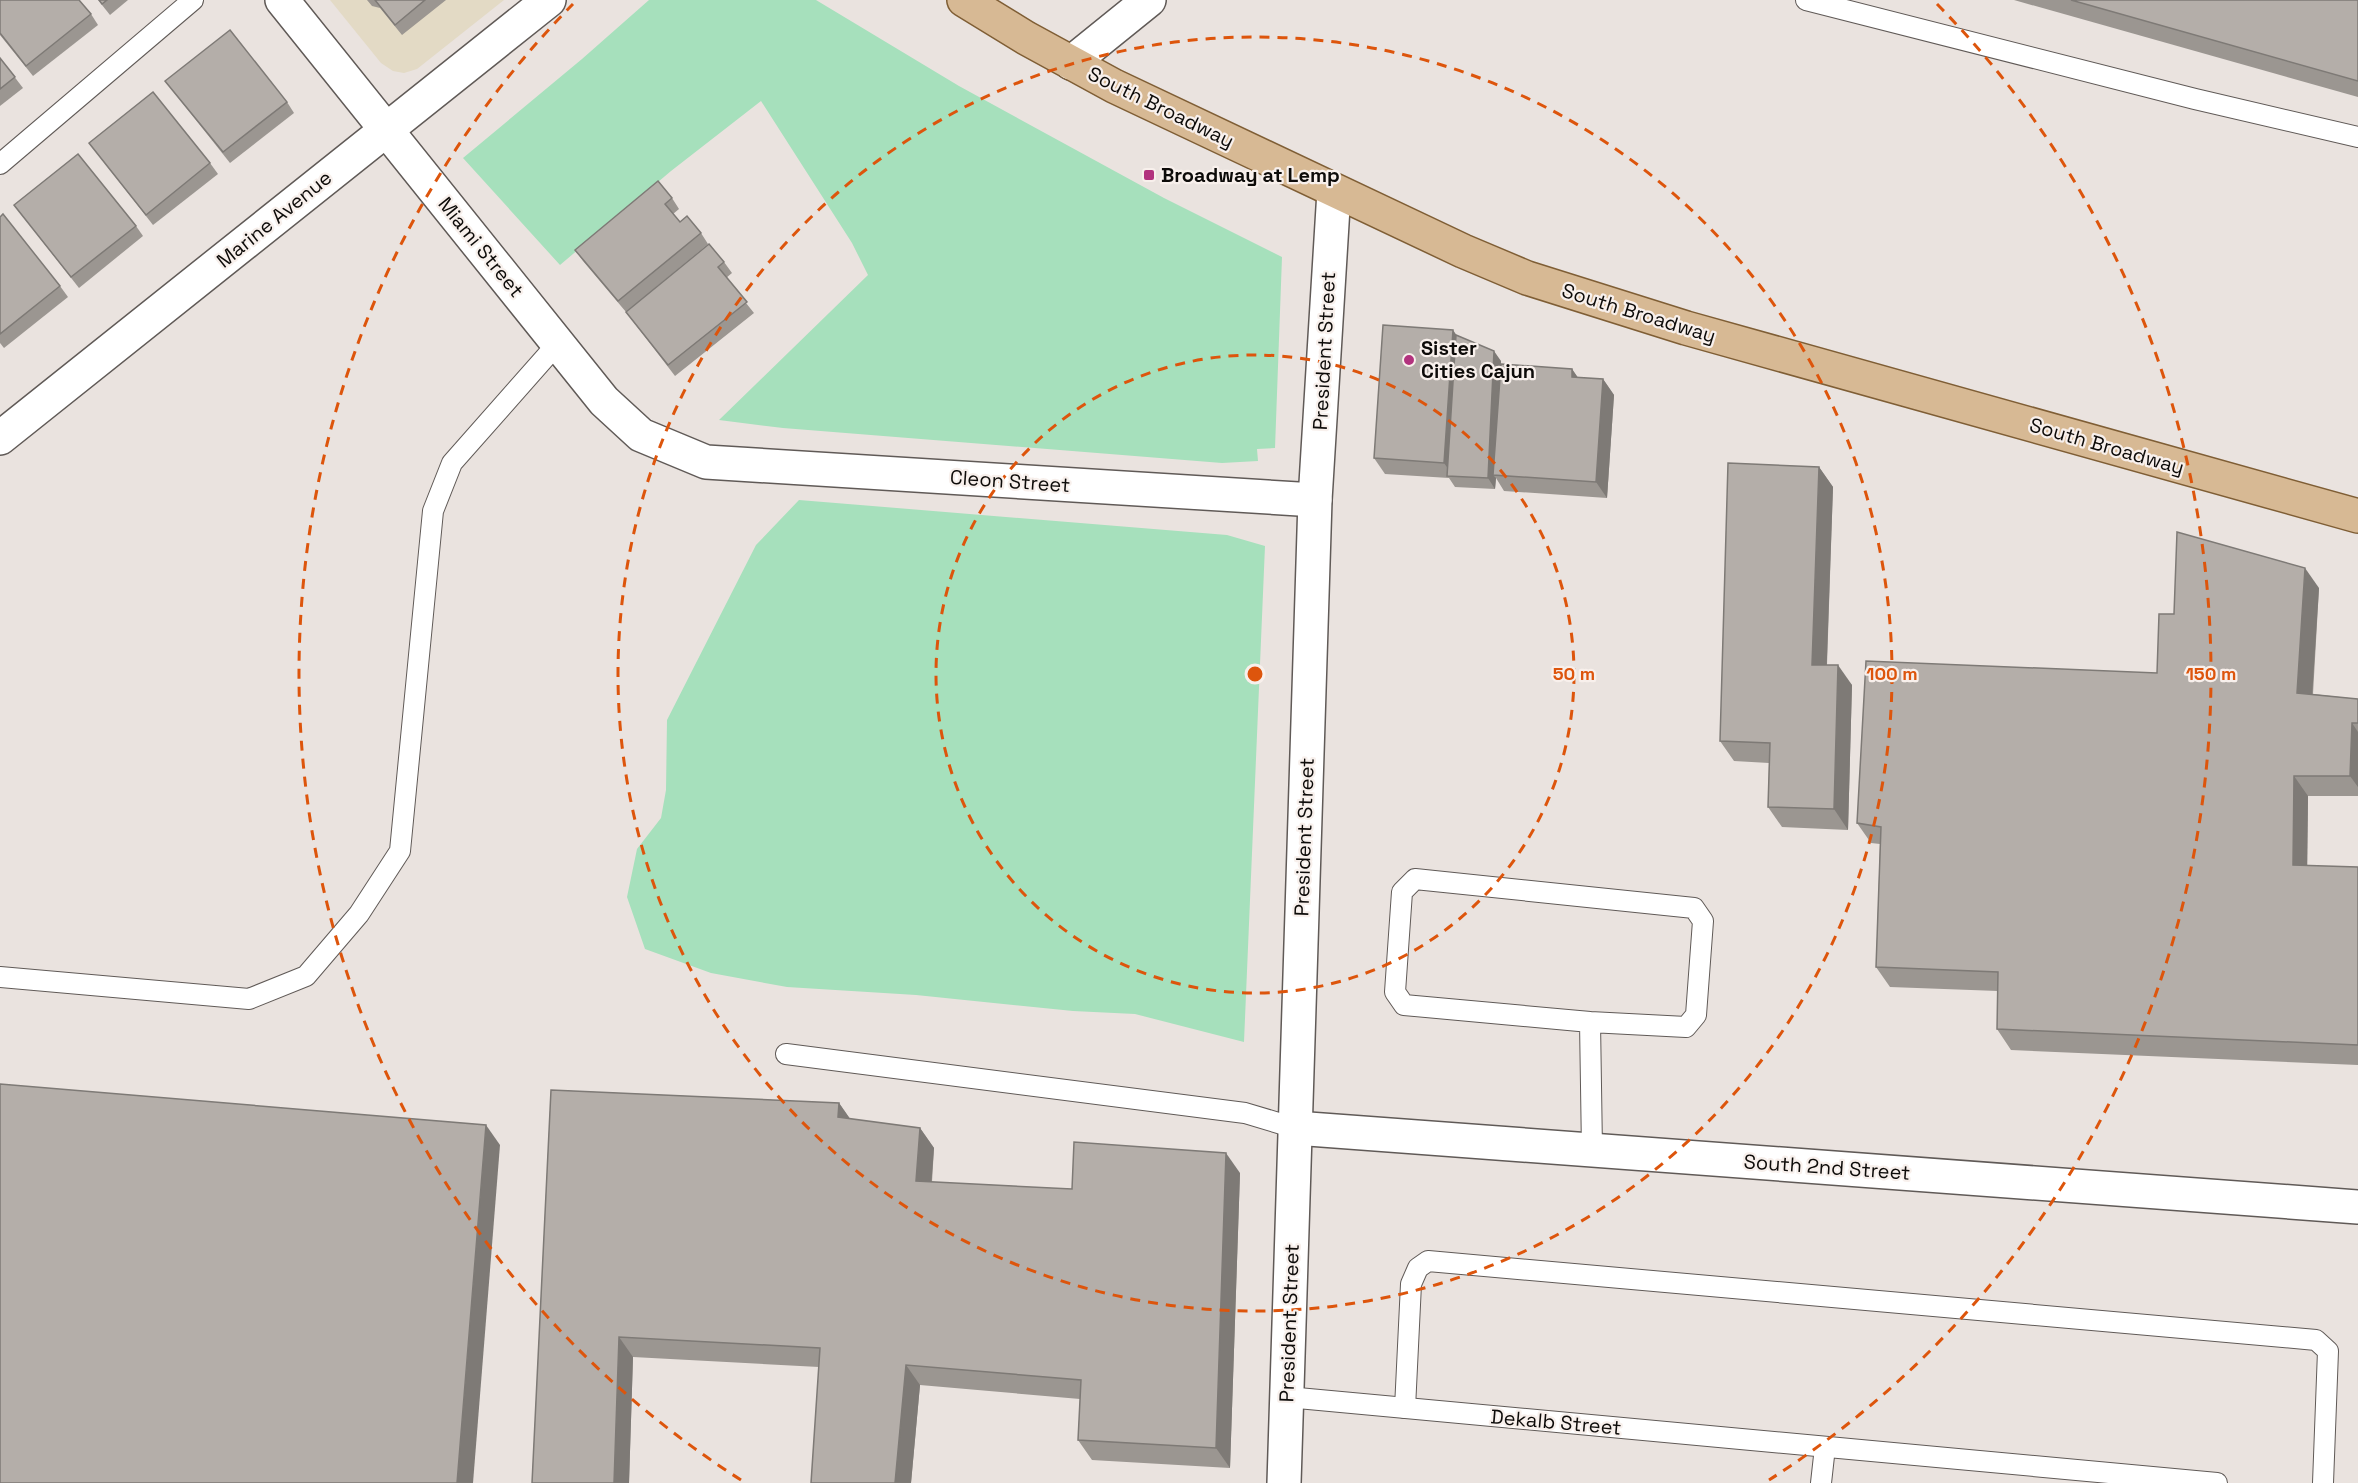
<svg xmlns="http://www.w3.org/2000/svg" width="2358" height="1483" font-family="'Space Grotesk',sans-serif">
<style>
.commercial{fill:#e3dac5}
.green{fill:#a6e0bc}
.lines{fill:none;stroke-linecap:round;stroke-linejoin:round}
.service-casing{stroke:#605a57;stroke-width:22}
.minor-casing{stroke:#605a57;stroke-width:36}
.tertiary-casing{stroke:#605a57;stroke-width:36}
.primary-casing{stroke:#7f5e35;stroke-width:36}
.service{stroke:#fff;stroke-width:20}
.minor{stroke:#fff;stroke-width:33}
.tertiary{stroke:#fff;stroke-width:33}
.primary{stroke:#d7b994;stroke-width:33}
.wall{fill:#9b9691}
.shaded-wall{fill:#7e7a76}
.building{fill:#b4aea9;stroke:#7e7a76;stroke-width:1.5}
.ring{fill:none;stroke:#dd550c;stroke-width:3;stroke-dasharray:10 8}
.poi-dot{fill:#b2327e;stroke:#f8f0ec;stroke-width:2}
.labels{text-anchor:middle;stroke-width:4.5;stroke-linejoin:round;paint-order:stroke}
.street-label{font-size:20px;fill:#0d0b09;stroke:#f8f0ec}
.poi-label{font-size:20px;font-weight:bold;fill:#0d0b09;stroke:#f8f0ec;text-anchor:start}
.centre{fill:#dd550c;stroke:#f8f0ec;stroke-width:3}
.ring-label{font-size:18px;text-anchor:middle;font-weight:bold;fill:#dd550c;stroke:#f8f0ec;stroke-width:4.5;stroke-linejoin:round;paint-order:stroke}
</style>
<rect width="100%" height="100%" fill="#eae3df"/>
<polygon class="commercial" points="330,0 504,0 417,69 404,73 393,71 381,63"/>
<g class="green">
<polygon points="649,0 816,0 959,86 1164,198 1282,257 1275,448 1257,449 1258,461 1222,463 783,428 719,420 868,275 852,243 761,101 671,171 560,265 463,158 582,59"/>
<polygon points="799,500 1227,535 1265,546 1244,1042 1135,1014 1073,1011 916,995 787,987 711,973 645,949 627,897 637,849 661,818 666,790 667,720 756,545"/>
</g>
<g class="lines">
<g class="service-casing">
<g id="service">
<polyline points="1806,0 2195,99 2358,137"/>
<polyline points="0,164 193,0"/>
<polyline points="0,977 249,999 306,976 359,914 400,851 433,511 452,463 558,343"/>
<polyline points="1590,1022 1686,1027 1696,1015 1703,921 1694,908 1415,879 1402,892 1395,992 1404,1005 1590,1022 1592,1150"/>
<polyline points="786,1054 1245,1113 1295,1128"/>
<polyline points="1287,1397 2217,1483"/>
<polyline points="1405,1408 1411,1284 1418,1268 1428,1261 2316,1340 2328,1351 2323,1483"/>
<polyline points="1821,1483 1825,1447"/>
</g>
</g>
<g class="minor-casing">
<g id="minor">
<polyline points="282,0 604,401 641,435 706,462 1315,500"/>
<polyline points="1071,63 1149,0"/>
<polyline points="0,438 549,0"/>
<polyline points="1295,1128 2358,1207"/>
</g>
</g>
<g class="tertiary-casing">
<polyline id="tertiary" points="1284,1483 1315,500 1334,191"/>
</g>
<g class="primary-casing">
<polyline id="primary" points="964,0 1026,38 1114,86 1463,251 1527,278 1686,328 2358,516"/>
</g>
<use href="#service" class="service"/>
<use href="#minor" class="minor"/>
<use href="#tertiary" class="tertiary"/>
<use href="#primary" class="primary"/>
</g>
<g class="wall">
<polygon points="0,0 91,14 98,25 33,76 0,35"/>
<polygon points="98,0 128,0 110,15"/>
<polygon points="367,0 446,0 402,35 380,8 372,6"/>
<polygon points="2014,0 2358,0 2358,97"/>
<polygon points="0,58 23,88 0,106"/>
<polygon points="165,81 287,102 294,113 230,163"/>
<polygon points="89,143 210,163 218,174 153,225"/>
<polygon points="672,198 679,209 673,214 680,222 701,233 708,244 656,287 724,262 732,273 726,278 754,313 675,376 626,312 583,261 575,250"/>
<polygon points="14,205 136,226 143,236 79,288"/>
<polygon points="0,217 60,286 68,297 4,348 0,343"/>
<polygon points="1456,335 1501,361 1501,364 1572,369 1578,378 1603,379 1614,395 1607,498 1504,491 1496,478 1495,489 1455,487 1449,478 1385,474 1374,458"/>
<polygon points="1819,467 1833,487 1827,665 1852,685 1848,830 1782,827 1768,807 1769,763 1734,761 1720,741"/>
<polygon points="2319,588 2313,694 2358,699 2358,796 2308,796 2307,866 2358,867 2358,1065 2011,1050 1997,1029 1998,991 1890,987 1876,967 1880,844 1871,843 1857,823 2157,673"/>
<polygon points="551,1090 839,1103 850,1119 920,1128 934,1148 932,1182 1072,1189 1240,1173 1230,1468 1092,1460 1078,1440 1080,1399 920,1385 911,1483 811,1483 819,1367 633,1357 629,1483 532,1483"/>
</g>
<g class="shaded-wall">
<polygon points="1453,330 1464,346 1454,477 1444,463"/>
<polygon points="1494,351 1501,361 1496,475 1493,475 1496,478 1495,489 1488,478"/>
<polygon points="1572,369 1583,385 1572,377"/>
<polygon points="1603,379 1614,395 1607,498 1596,482"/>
<polygon points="1819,467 1833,487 1826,685 1812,665"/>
<polygon points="2305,568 2319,588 2311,713 2297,693"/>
<polygon points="1838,665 1852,685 1848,830 1834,809"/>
<polygon points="2352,723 2358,732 2358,787 2350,776"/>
<polygon points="2294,776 2308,796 2307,885 2293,865"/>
<polygon points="839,1103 853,1123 838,1117"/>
<polygon points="486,1125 500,1145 473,1483 457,1483"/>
<polygon points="920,1128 934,1148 930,1201 916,1181"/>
<polygon points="1226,1153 1240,1173 1230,1468 1216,1448"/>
<polygon points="619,1337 633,1357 629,1483 614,1483"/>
<polygon points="906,1365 920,1385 911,1483 895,1483"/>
</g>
<g class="building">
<polygon points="0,0 79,0 91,14 26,66 0,33"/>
<polygon points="99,0 107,0 102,4"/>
<polygon points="375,0 425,0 395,25"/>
<polygon points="2071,0 2358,0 2358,81"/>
<polygon points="230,30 287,102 223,152 165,81"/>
<polygon points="0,58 15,77 0,89"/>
<polygon points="153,92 210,163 146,215 89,143"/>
<polygon points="78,154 136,226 71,277 14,205"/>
<polygon points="658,181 672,198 665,204 680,222 687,216 701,233 618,301 575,250"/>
<polygon points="3,214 60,286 0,334 0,217"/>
<polygon points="709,244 724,262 718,267 747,302 668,365 626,312"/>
<polygon points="1383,325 1453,330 1444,463 1374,458"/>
<polygon points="1456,335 1494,351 1488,478 1447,476"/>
<polygon points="1501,364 1572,369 1572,377 1603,379 1596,482 1493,475"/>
<polygon points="1728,463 1819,467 1812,665 1838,665 1834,809 1768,807 1770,743 1720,741"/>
<polygon points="2177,532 2305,568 2297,693 2358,699 2358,723 2352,723 2350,776 2294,776 2293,865 2358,867 2358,1045 1997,1029 1998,972 1876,967 1881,827 1857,823 1866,661 2157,673 2159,614 2174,614"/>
<polygon points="0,1084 486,1125 457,1483 0,1483"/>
<polygon points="551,1090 839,1103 838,1117 920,1128 916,1181 1072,1189 1074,1142 1226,1153 1216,1448 1078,1440 1081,1380 906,1365 895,1483 811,1483 820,1348 619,1337 614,1483 532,1483"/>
</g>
<g class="ring">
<circle cx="1255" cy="674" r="319"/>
<circle cx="1255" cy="674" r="637"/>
<path d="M741 1480A956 956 0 0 1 573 4M1937 4A956 956 0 0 1 1769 1480"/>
</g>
<g class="poi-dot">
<rect x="1143" y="169" width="12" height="12" rx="3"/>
<circle cx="1409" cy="360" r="6"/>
</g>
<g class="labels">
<g class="street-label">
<text transform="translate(1161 107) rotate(26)" y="7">South Broadway</text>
<text transform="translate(274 219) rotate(-39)" y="7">Marine Avenue</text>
<text transform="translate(481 247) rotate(51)" y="7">Miami Street</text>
<text transform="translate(1639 313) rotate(17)" y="7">South Broadway</text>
<text transform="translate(1324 351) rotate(-87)" y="7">President Street</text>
<text transform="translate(2107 446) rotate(16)" y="7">South Broadway</text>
<text transform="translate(1010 481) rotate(4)" y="7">Cleon Street</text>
<text transform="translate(1304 837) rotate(-88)" y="7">President Street</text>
<text transform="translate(1827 1167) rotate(4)" y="7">South 2nd Street</text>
<text transform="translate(1289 1323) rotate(-88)" y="7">President Street</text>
<text transform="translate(1556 1422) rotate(5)" y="7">Dekalb Street</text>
</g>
<g class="poi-label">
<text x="1161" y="182">Broadway at Lemp</text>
<text x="1421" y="355">Sister<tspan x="1421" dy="23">Cities Cajun</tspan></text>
</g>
</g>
<circle cx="1255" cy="674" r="9" class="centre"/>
<g class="ring-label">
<text x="1574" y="680">50 m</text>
<text x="1892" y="680">100 m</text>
<text x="2211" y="680">150 m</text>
</g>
</svg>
